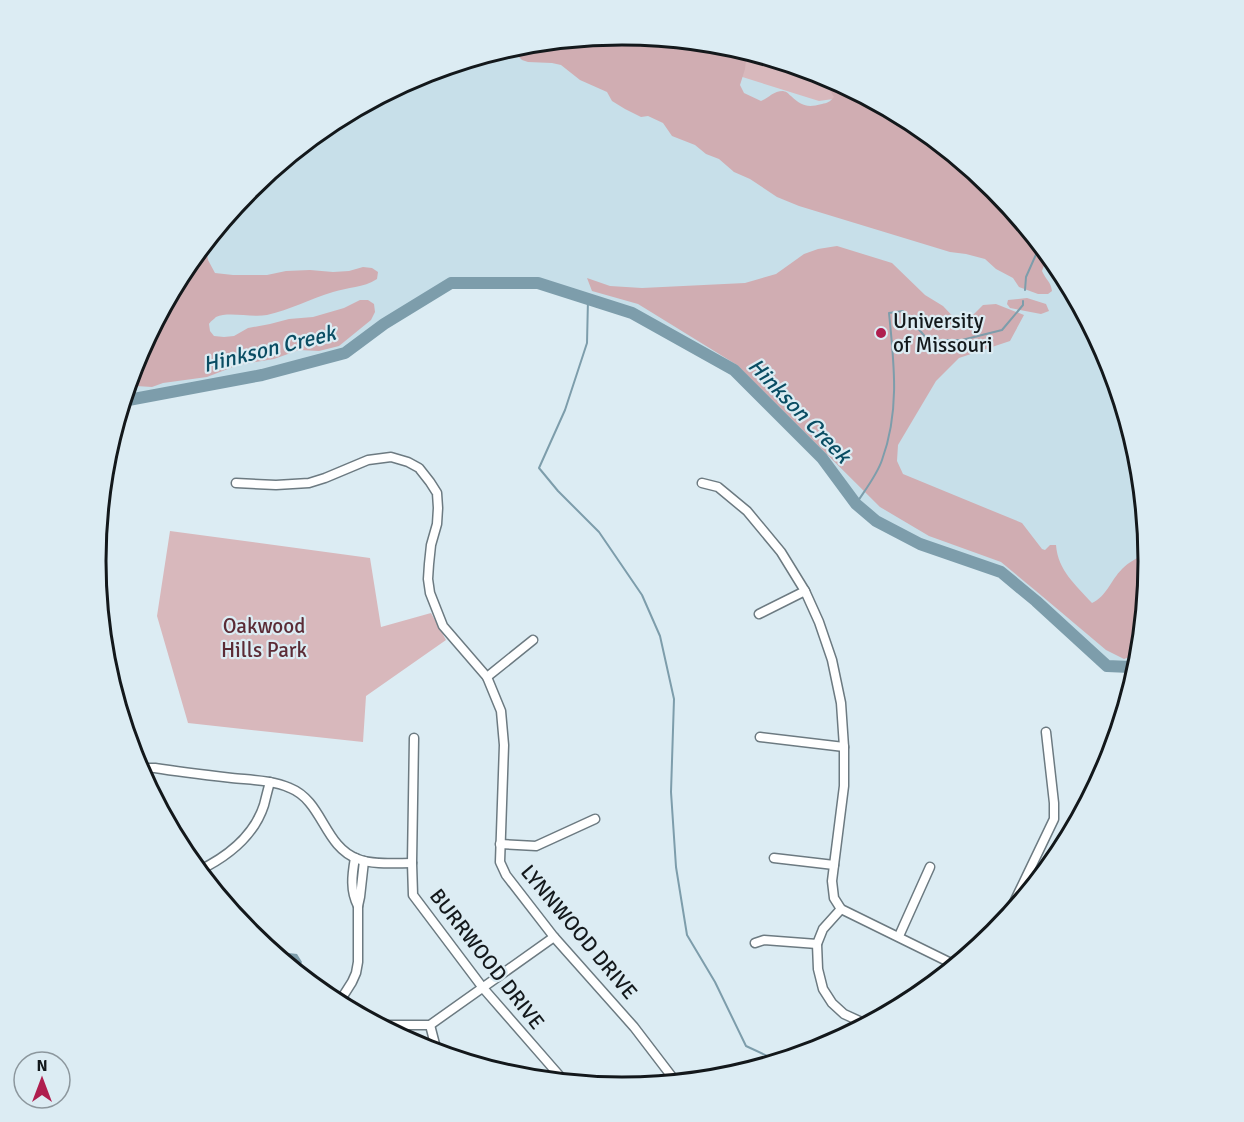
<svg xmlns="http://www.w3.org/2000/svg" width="1244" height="1122" font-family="Signika,sans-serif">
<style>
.built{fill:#c7dfe9}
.green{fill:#d8b8bc}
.forest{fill:#d0adb2}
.water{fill:#7d9dab}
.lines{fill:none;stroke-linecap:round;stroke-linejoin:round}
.stream{stroke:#7d9dab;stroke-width:2}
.river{stroke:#7d9dab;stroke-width:12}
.minor-casing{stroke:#6c7a81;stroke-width:11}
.minor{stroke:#fff;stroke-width:8}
.poi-dot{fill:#af1e4e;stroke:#dcecf3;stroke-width:2}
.labels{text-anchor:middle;stroke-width:4.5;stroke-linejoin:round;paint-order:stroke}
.poi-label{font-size:21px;fill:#13181b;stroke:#dcecf3;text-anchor:start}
.park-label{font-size:21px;fill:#5b2b35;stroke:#dcecf3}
.street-label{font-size:21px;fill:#13181b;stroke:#dcecf3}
.water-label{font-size:22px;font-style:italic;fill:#0a4d63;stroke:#dcecf3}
.rim{fill:none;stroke:#13181b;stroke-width:3}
</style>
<rect width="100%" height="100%" fill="#dcecf3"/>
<polygon class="built" points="622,35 725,45 824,75 915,123 995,189 1060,269 1109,360 1138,459 1148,561 1138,662 1130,667 1107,666 1036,601 1001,572 920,544 876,521 856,504 822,458 734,370 632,313 538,283 451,283 345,353 262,375 123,400 136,359 184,268 250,188 330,123 421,74 520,45"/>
<g class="green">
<polygon points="725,45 824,75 861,95 819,101 736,75"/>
<polygon points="170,531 370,558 381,627 431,613 446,640 366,696 363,742 188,723 157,616"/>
</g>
<g class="forest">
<path d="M622,35L725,45L747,51L745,69L740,85L744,93L761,101C769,98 773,91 783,91C788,92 787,93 791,96C802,106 807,108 822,104C827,103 830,102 834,97L829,89L835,81L915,123L995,189L1048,254L1042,271C1046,280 1051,282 1052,291L1048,294H1038L1019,287L1013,278L996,269L985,259L966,254L950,252L799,206L777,197L750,179L734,172L719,159L706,154L695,145L672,136L663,123L648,116L641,117L625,109L612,101L607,92L580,80L561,65L552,63L528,62L522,60L514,52H506L502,55H484L520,45Z"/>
<path d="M205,243L208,260L215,273L233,275H267L286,271L310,270L333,272L349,271L363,267L372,268L378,272L377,279C363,288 348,287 333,292C310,299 290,310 267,315C251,318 229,311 216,317C215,318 209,323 209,324L210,331L214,336L224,337L234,336L248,328L270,324L289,319L313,317L344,308L360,300H368L374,304L375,312L371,320L339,346L319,351L299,350L274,359L238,365L207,377L163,383L152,387L136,386L130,380L136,359L184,268Z"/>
<path d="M837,246L892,263L925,295L943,306L962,326L983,305L996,304L1024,315L1010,341L959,358L936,381L898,445L897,461L903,474L1022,523L1042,549L1045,550L1050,545H1056C1058,571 1076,585 1092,603C1106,597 1111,580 1122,569C1129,562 1138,557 1148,553V561L1138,654L1124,659L1106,650L1036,591L1001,562L929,536L880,507L737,365L638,304L592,291L587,278L610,286L642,288L745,283L776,274L804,254L818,249Z"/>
<polygon points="1027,298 1046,304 1049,311 1041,314 1010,308 1007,304 1008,300"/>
</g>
<polygon class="water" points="261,942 273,942 281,952 297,954 302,962 299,968 294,970"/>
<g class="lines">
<g class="stream">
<polyline points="1025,290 1026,277 1038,250 1037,240"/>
<polyline points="588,299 587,343 565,410 539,468 558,491 599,532 642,595 660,636 674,699 671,792 676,867 687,935 715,982 746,1046 778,1061"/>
<polyline points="124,401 131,380 132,371"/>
<path d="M856,504C865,490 877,475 882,460C900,411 894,363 889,313L903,311L928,340H962L1002,330L1023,305V301"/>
</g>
<polyline class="river" points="123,401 262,375 345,353 384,324 451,283 538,283 632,313 734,370 822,458 856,504 876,521 920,544 1001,572 1036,601 1107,666 1130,667 1138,662"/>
<g class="minor-casing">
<g id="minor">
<polyline points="236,483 276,485 309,483 325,478 368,460 391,457 408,462 419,468 430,482 437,493 438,508 437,524 431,545 429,564 428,579 430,593 443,626 487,677 501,711 504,745 500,862 506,875 554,937 634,1027 676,1082"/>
<polyline points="702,483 718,487 747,511 781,552 805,591 819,622 832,660 841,703 844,747 844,786 832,881 834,898 841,909 955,965"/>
<polyline points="759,614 805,591"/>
<polyline points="487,677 533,640"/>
<polyline points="760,737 844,747"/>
<polyline points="414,738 412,863 413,895 483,988 565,1082"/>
<path d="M138,768H155C180,772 206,775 232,778C251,780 272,780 290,788C323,801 324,847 358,859C372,865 396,863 412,863"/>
<polyline points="500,844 536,846 595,819"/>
<path d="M355,858C352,875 350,891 358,906"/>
<polyline points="774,858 834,865"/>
<path d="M198,871C227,857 254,836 264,805C266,797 268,789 270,782"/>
<polyline points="841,909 823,929 817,944 818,969 823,989 832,1003 844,1014 866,1024"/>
<polyline points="1006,919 1054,819 1054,803 1046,732"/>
<polyline points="899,936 930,867"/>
<polyline points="755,943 764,940 817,944"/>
<polyline points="338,1004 352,982 356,973 358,962 358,906 360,897 364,861"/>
<polyline points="378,1025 430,1025 554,937"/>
<polyline points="430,1025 437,1052"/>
</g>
</g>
<use href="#minor" class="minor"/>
</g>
<circle class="poi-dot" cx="881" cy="333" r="6"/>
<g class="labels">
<g class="poi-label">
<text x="893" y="328">University<tspan x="893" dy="24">of Missouri</tspan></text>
</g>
<g class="park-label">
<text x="264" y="633">Oakwood<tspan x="264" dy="24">Hills Park</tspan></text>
</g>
<g class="street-label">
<text transform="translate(579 932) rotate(50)" y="7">LYNNWOOD DRIVE</text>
<text transform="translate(487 959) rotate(52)" y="7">BURRWOOD DRIVE</text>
</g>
<g class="water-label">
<text transform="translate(269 348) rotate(-14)" y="8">Hinkson Creek</text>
<text transform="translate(800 410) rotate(46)" y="8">Hinkson Creek</text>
</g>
</g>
<path d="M0 0H1244V1122H0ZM106 561a516 516 0 1 1 1032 0a516 516 0 1 1-1032 0Z" fill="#dcecf3" fill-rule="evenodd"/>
<path class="rim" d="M106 561a516 516 0 1 1 1032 0a516 516 0 1 1-1032 0Z"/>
<g transform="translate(42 1080)"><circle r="28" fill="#dcecf3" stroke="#8c979d" stroke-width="1.5"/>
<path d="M0-4.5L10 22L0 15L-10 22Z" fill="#af1e4e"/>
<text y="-9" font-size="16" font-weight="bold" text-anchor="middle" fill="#13181b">N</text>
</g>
</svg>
